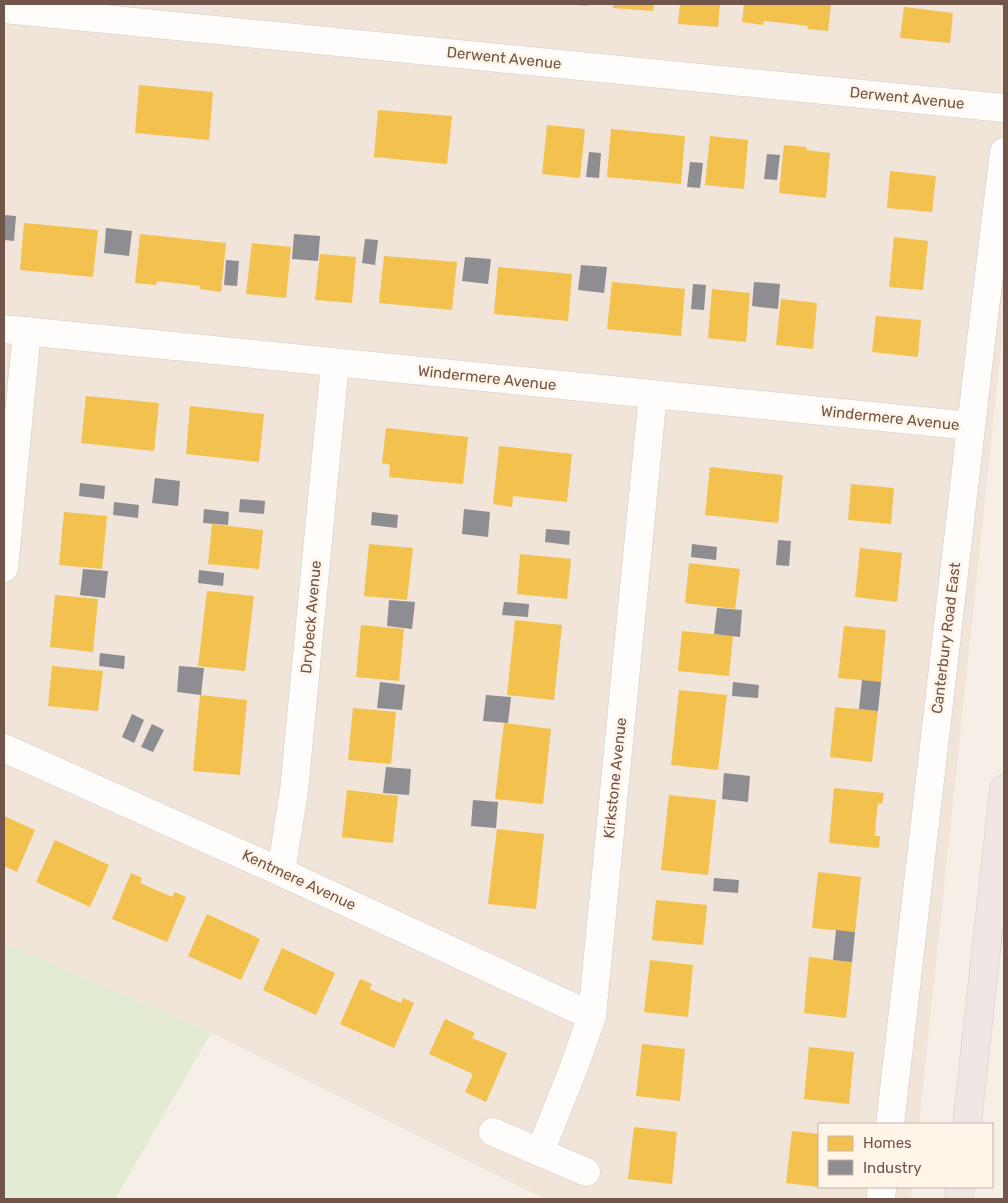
<svg xmlns="http://www.w3.org/2000/svg" width="1008" height="1203" font-family="Rubik,sans-serif">
<style>
.residential{fill:#f1e4d8}
.green{fill:#e3ebd3}
.homes{fill:#f2c14e}
.industry{fill:#8d8d92}
.lines{fill:none;stroke-linecap:round;stroke-linejoin:round}
.street-casing{stroke:#d4cbc5;stroke-width:29}
.highway-casing{stroke:#d4cac5;stroke-width:29}
.street{stroke:#fefdfc;stroke-width:28}
.highway{stroke:#f0e6e4;stroke-width:28}
.labels{text-anchor:middle;stroke-width:5;stroke-linejoin:round;paint-order:stroke}
.street-label{font-size:15px;fill:#72554a;stroke:#fef4e8}
</style>
<rect width="100%" height="100%" fill="#f5efe8"/>
<polygon class="residential" points="4,4 1004,4 1004,320 919,1124 819,1124 819,1187 912,1187 911,1199 545,1199 211,1033 4,943"/>
<polygon class="green" points="4,943 211,1033 115,1199 4,1199"/>
<g class="homes">
<polygon points="574,4 589,4 589,6 574,5"/>
<polygon points="613,4 654,4 653,11 613,8"/>
<polygon points="680,4 720,4 718,27 678,24"/>
<polygon points="744,4 831,4 828,31 807,29 808,26 784,23 764,21 763,25 742,22"/>
<polygon points="904,7 953,13 950,43 900,38"/>
<polygon points="139,85 213,92 209,140 135,133"/>
<polygon points="378,110 452,116 447,164 374,157"/>
<polygon points="547,125 585,129 580,178 542,174"/>
<polygon points="611,129 685,136 681,184 607,177"/>
<polygon points="710,136 748,140 744,189 705,185"/>
<polygon points="784,145 807,147 806,150 830,153 826,198 779,193"/>
<polygon points="890,171 936,176 932,212 887,208"/>
<polygon points="24,223 98,230 93,277 20,270"/>
<polygon points="140,234 226,243 221,292 200,289 200,286 157,281 156,285 135,283"/>
<polygon points="894,237 928,241 923,290 889,287"/>
<polygon points="252,243 291,247 286,298 246,294"/>
<polygon points="320,254 356,257 352,303 315,300"/>
<polygon points="384,256 457,262 452,310 379,303"/>
<polygon points="498,267 572,274 568,321 494,314"/>
<polygon points="612,282 685,289 681,336 607,329"/>
<polygon points="712,289 750,293 746,342 708,338"/>
<polygon points="781,299 817,303 813,349 776,345"/>
<polygon points="876,316 921,320 918,357 872,352"/>
<polygon points="86,396 159,403 154,451 81,443"/>
<polygon points="190,406 264,414 259,462 186,454"/>
<polygon points="386,428 468,437 463,484 389,477 390,465 382,463"/>
<polygon points="499,446 572,454 567,502 513,496 512,507 493,504"/>
<polygon points="710,467 783,475 778,523 705,515"/>
<polygon points="851,484 894,488 891,524 848,520"/>
<polygon points="64,512 107,516 102,569 59,565"/>
<polygon points="212,524 263,530 259,569 208,564"/>
<polygon points="369,544 413,548 407,600 364,596"/>
<polygon points="860,548 902,553 897,602 855,597"/>
<polygon points="520,554 571,559 567,599 517,594"/>
<polygon points="689,563 740,569 735,609 685,603"/>
<polygon points="207,591 254,596 245,671 198,666"/>
<polygon points="55,595 98,599 93,652 50,647"/>
<polygon points="515,620 562,625 554,700 507,695"/>
<polygon points="361,625 404,629 399,681 356,677"/>
<polygon points="844,626 886,630 881,682 838,678"/>
<polygon points="682,631 733,636 729,676 678,671"/>
<polygon points="52,666 103,671 98,711 48,706"/>
<polygon points="679,690 727,695 718,770 671,765"/>
<polygon points="200,695 247,700 240,775 193,771"/>
<polygon points="835,707 878,711 872,762 830,757"/>
<polygon points="353,708 396,712 391,764 348,760"/>
<polygon points="504,723 551,729 543,804 495,799"/>
<polygon points="834,788 884,793 882,804 878,803 876,821 875,836 880,836 879,848 829,843"/>
<polygon points="347,790 398,796 393,843 342,837"/>
<polygon points="669,795 716,800 708,875 661,870"/>
<polygon points="4,816 35,830 17,872 4,866"/>
<polygon points="497,829 544,834 536,909 488,904"/>
<polygon points="55,840 109,865 90,907 36,882"/>
<polygon points="818,872 861,877 855,932 812,928"/>
<polygon points="131,873 142,878 140,883 172,897 175,892 186,897 167,942 112,919"/>
<polygon points="656,900 707,905 703,945 652,940"/>
<polygon points="207,914 260,939 241,980 188,956"/>
<polygon points="282,948 335,973 316,1015 263,990"/>
<polygon points="809,957 852,962 846,1018 804,1013"/>
<polygon points="650,960 693,965 688,1017 644,1012"/>
<polygon points="360,979 372,984 369,989 401,1003 403,998 414,1003 394,1048 340,1024"/>
<polygon points="445,1019 475,1033 472,1038 507,1053 486,1102 465,1092 473,1074 429,1054"/>
<polygon points="642,1044 685,1049 680,1101 636,1096"/>
<polygon points="809,1047 854,1052 849,1104 804,1099"/>
<polygon points="634,1127 677,1132 672,1184 628,1179"/>
<polygon points="792,1131 819,1134 819,1187 786,1183"/>
</g>
<g class="industry">
<polygon points="589,152 601,153 599,178 586,177"/>
<polygon points="767,154 780,155 777,180 764,179"/>
<polygon points="690,162 703,163 700,188 687,187"/>
<polygon points="4,215 16,216 14,241 4,240"/>
<polygon points="106,228 132,231 129,256 104,253"/>
<polygon points="294,234 320,236 318,261 292,259"/>
<polygon points="365,239 378,240 375,265 362,263"/>
<polygon points="465,257 491,259 488,284 462,281"/>
<polygon points="226,260 239,261 237,286 224,285"/>
<polygon points="581,265 607,267 604,293 578,290"/>
<polygon points="754,282 780,284 778,309 752,306"/>
<polygon points="693,284 706,285 704,310 691,309"/>
<polygon points="155,478 180,481 178,506 152,503"/>
<polygon points="80,483 105,486 104,499 79,496"/>
<polygon points="240,499 265,501 264,514 239,512"/>
<polygon points="114,502 139,505 138,518 113,515"/>
<polygon points="204,509 229,512 228,525 203,523"/>
<polygon points="464,509 490,512 488,537 462,534"/>
<polygon points="372,512 398,515 397,528 371,525"/>
<polygon points="546,529 570,531 569,545 545,542"/>
<polygon points="778,540 791,541 789,566 776,565"/>
<polygon points="692,544 717,547 716,560 691,557"/>
<polygon points="83,569 108,571 105,598 80,595"/>
<polygon points="199,570 224,573 223,586 198,583"/>
<polygon points="389,600 415,602 412,629 387,626"/>
<polygon points="504,602 529,604 528,617 502,615"/>
<polygon points="717,608 742,610 740,637 714,634"/>
<polygon points="100,653 125,656 124,669 99,666"/>
<polygon points="179,666 204,668 201,695 177,692"/>
<polygon points="862,680 881,682 878,711 859,709"/>
<polygon points="380,682 405,685 402,710 377,708"/>
<polygon points="733,682 759,685 758,698 732,696"/>
<polygon points="486,695 511,697 508,723 483,721"/>
<polygon points="132,714 144,720 134,743 122,737"/>
<polygon points="152,724 164,730 153,752 141,747"/>
<polygon points="386,767 411,769 409,795 383,793"/>
<polygon points="724,773 750,776 748,802 722,799"/>
<polygon points="473,800 498,802 496,828 471,826"/>
<polygon points="714,878 739,880 738,893 713,891"/>
<polygon points="836,930 855,932 852,962 833,960"/>
</g>
<g class="lines">
<g class="street-casing">
<g id="street">
<polyline points="4,9 1004,108"/>
<polyline points="4,329 971,426"/>
<polyline points="4,568 27,331"/>
<polyline points="4,748 281,872 592,1016"/>
<polyline points="281,872 294,791 335,363"/>
<polyline points="890,1124 980,350 1004,152"/>
<polyline points="493,1132 586,1172"/>
<polyline points="540,1152 574,1067 592,1016 653,394"/>
<polyline points="881,1199 882,1187"/>
</g>
</g>
<g class="highway-casing">
<g id="highway">
<polyline points="967,1124 1004,789"/>
<polyline points="959,1199 960,1187"/>
</g>
</g>
<use href="#street" class="street"/>
<use href="#highway" class="highway"/>
</g>
<g class="labels">
<g class="street-label">
<text transform="translate(504 58) rotate(6)" y="5">Derwent Avenue</text>
<text transform="translate(907 98) rotate(6)" y="5">Derwent Avenue</text>
<text transform="translate(487 378) rotate(6)" y="5">Windermere Avenue</text>
<text transform="translate(890 418) rotate(6)" y="5">Windermere Avenue</text>
<text transform="translate(311 617) rotate(-85)" y="5">Drybeck Avenue</text>
<text transform="translate(946 638) rotate(-83)" y="5">Canterbury Road East</text>
<text transform="translate(615 778) rotate(-84)" y="5">Kirkstone Avenue</text>
<text transform="translate(299 880) rotate(25)" y="5">Kentmere Avenue</text>
</g>
</g>
<rect width="1008" height="1203" fill="none" stroke="#72554a" stroke-width="10"/>
<rect x="818" y="1123" width="175" height="65" fill="#fef4e8" stroke="#c6b4a9"/>
<rect x="828" y="1136" width="25" height="15" fill="#f2c14e" stroke="#c6b4a9"/>
<text x="863" y="1148" font-size="15" fill="#72554a">Homes</text>
<rect x="828" y="1160" width="25" height="15" fill="#8d8d92" stroke="#c6b4a9"/>
<text x="863" y="1173" font-size="15" fill="#72554a">Industry</text>
</svg>
